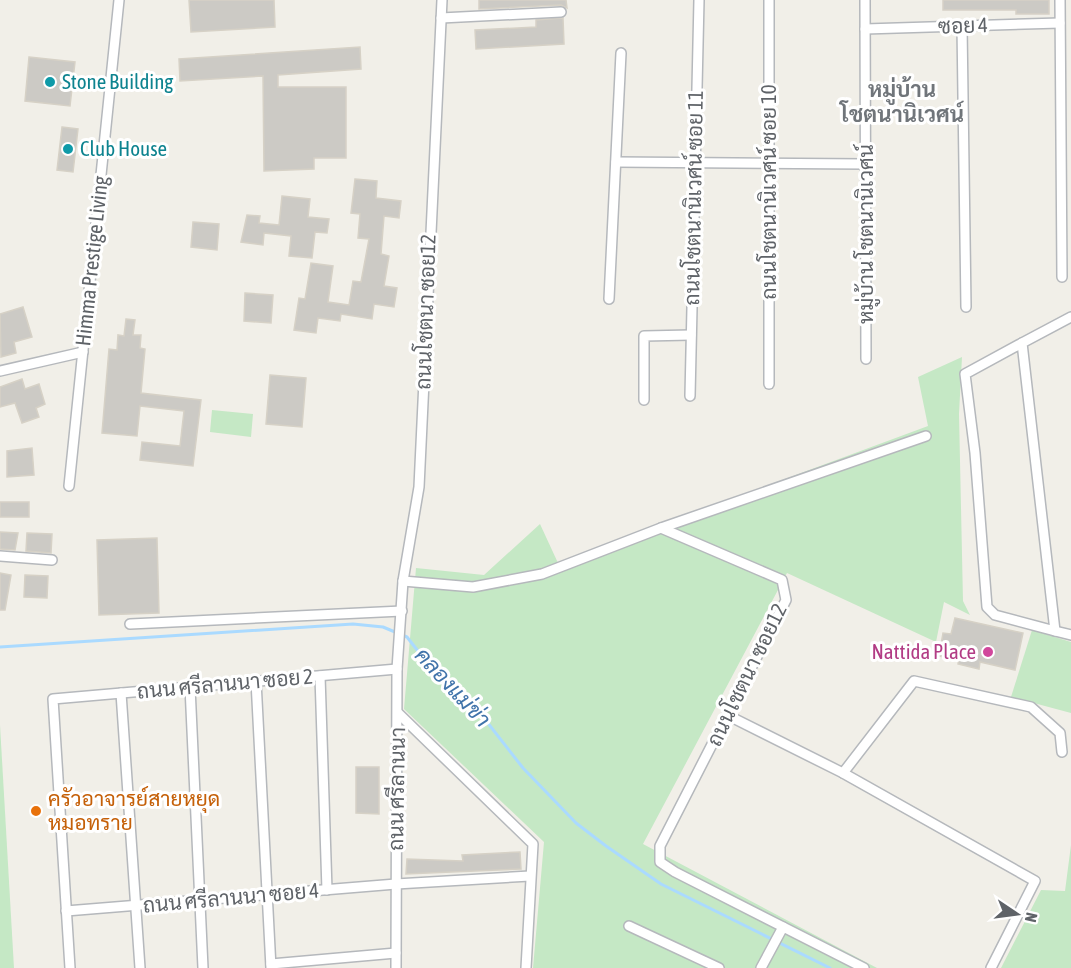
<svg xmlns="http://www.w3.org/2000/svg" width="1071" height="968" font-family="'Asap Condensed',Sarabun,sans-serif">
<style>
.green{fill:#c5e8c5}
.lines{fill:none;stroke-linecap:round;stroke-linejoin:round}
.stream{stroke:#aadaff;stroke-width:3}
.building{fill:#cccac5;stroke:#d6d1c6;stroke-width:1.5}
.street-casing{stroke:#b5b8bc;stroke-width:12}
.street{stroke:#fff;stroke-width:9}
.culture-dot{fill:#0f9aa8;stroke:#fff;stroke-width:2}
.hotel-dot{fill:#d1479c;stroke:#fff;stroke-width:2}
.food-dot{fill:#e8710a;stroke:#fff;stroke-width:2}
.labels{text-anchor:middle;stroke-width:6;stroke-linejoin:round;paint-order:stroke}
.street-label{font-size:21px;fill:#5f6368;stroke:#fff}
.culture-label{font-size:21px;fill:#0d838f;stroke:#fff;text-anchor:start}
.hotel-label{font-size:21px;fill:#b23c85;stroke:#fff;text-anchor:end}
.food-label{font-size:21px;fill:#c56008;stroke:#fff;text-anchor:start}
.neighbourhood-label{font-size:22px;font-weight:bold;fill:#70757a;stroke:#fff}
.water-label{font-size:22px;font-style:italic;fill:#4174aa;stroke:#fff}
</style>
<rect width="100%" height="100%" fill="#f1efe8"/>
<g class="green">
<polygon points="962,357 959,414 963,601 970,615 944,602 936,642 787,573 643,844 877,968 533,968 544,842 404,709 416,568 484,575 540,524 558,563 928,426 918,377"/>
<polygon points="212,410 253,414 251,437 210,432"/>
<polygon points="1032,630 1071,642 1071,713 1011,697"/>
<polygon points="0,725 14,968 0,968"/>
<polygon points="1071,845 1071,968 1001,968 1041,890 1065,891"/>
</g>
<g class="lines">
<polyline class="stream" points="0,647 353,624 383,627 407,637 428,664 487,722 523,768 576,823 606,846 661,884 830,968"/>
</g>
<g class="building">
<polygon points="189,0 274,0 275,27 191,32"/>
<polygon points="479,0 566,0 567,8 561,5 479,9"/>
<polygon points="943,0 1049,0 1049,14 1016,14 1016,10 943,10"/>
<polygon points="563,18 564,44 476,49 475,30 536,27 536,20"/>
<polygon points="360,47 361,69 278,75 278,87 346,87 346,158 314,158 314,169 264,171 263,76 180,81 179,59"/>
<polygon points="29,57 75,62 70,106 25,101"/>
<polygon points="62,127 78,129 73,172 57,170"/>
<polygon points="355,179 377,181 376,198 401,201 399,218 384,216 381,254 389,256 384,286 397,288 394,307 374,304 372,319 341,314 340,321 318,318 316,333 294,330 299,298 305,299 311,263 333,266 328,302 349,305 353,281 361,282 369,239 358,238 360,214 351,213"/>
<polygon points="282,196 310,199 308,217 329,219 327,233 315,232 312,258 289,256 291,236 264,233 263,245 241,242 247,215 260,216 259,223 279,225"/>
<polygon points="193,222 219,224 217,250 191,247"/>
<polygon points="245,293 273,295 271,323 244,321"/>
<polygon points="23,307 32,337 14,342 16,353 1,357 0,314"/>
<polygon points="126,319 135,320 133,335 141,335 140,348 145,349 141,393 201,400 193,466 140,460 142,442 180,446 184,411 140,406 137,436 102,433 109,349 117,350 118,335 124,336"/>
<polygon points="270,375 306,378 302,427 266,424"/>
<polygon points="22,379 25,389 39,384 45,404 36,408 39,417 22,423 15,403 0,407 0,387"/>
<polygon points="32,448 34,475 7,477 7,451"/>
<rect x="0" y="502" width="29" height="15"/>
<polygon points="0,532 18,533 15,550 0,549"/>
<polygon points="27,533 52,534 51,553 26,551"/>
<polygon points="157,538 159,613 99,615 97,540"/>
<polygon points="0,573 11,575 5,610 0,610"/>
<polygon points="25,575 48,576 47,598 24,597"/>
<polygon points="955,618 1023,633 1015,670 980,662 979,669 958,664 959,659 939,656 943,633 951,634"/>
<polygon points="356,767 379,767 379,814 356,813"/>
<polygon points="520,852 521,869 406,874 407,859 463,861 462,855"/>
</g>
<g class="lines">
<g class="street-casing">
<g id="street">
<polyline points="865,0 866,359"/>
<polyline points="1060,0 1062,277"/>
<polyline points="441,18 561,12"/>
<polyline points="962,26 966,307"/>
<polyline points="865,29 1060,23"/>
<polyline points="616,162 866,164"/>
<polyline points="609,299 621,53"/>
<polyline points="1071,317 1022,343 1055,631 1071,635"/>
<polyline points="1022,343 965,374 975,453 987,607 995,615 1055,631"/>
<polyline points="0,371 83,352"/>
<polyline points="769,384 769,0"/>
<polyline points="690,396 699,0"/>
<polyline points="644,400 644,336 691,335"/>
<polyline points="69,486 119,0"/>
<polyline points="661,528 926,436"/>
<polyline points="0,556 52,560"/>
<polyline points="403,581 473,587 542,574 661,528 782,580 786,600 660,846 660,862 675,872 864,968"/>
<polyline points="130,624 402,611"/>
<polyline points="320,676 327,890"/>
<polyline points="256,681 271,968"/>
<polyline points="190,687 203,968"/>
<polyline points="121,693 140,968"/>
<polyline points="398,713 533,844 526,968"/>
<polyline points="729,716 843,773 1035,881 991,968"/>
<polyline points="843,773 914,681 1031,707 1060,733 1062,752"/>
<polyline points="66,911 396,884 530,876"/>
<polyline points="629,926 719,968"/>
<polyline points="271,964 396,953"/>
<polyline points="70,968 53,699 397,669"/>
<polyline points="396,968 397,669 403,581 419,487 442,0"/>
<polyline points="761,968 783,927"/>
</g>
</g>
<use href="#street" class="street"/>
</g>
<g class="culture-dot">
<circle cx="50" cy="82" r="6"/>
<circle cx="68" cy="149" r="6"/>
</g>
<circle class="hotel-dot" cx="988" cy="652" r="6"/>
<circle class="food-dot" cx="36" cy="811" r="6"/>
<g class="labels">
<g class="street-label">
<text transform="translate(963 26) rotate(-2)" y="7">ซอย 4</text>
<text transform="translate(769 192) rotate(-90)" y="7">ถนนโชตนานิเวศน์ ซอย 10</text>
<text transform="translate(694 198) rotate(-89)" y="7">ถนนโชตนานิเวศน์ ซอย 11</text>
<text transform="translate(866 234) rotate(-90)" y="7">หมู่บ้าน โชตนานิเวศน์</text>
<text transform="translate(92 261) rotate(-84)" y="7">Himma Prestige Living</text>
<text transform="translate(426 312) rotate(-88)" y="7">ถนนโชตนา ซอย12</text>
<text transform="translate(747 675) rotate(-64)" y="7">ถนนโชตนา ซอย12</text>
<text transform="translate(225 684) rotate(-5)" y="7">ถนน ศรีลานนา ซอย 2</text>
<text transform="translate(397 789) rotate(-89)" y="7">ถนน ศรีลานนา</text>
<text transform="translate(231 898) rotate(-5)" y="7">ถนน ศรีลานนา ซอย 4</text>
</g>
<g class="culture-label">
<text x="62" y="89">Stone Building</text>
<text x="80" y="156">Club House</text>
</g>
<g class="hotel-label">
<text x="976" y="659">Nattida Place</text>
</g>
<g class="food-label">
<text x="48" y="806">ครัวอาจารย์สายหยุด<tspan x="48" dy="24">หมอทราย</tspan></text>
</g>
<g class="neighbourhood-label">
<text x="902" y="97">หมู่บ้าน<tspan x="902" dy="25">โชตนานิเวศน์</tspan></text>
</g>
<g class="water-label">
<text transform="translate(453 687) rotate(47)" y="8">คลองแม่ข่า</text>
</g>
</g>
<g transform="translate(1017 914) rotate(103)" stroke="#ffffff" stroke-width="4.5" paint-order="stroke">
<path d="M0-4.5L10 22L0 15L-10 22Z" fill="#5f6368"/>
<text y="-9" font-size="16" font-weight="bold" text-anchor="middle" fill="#5f6368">N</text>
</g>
</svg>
